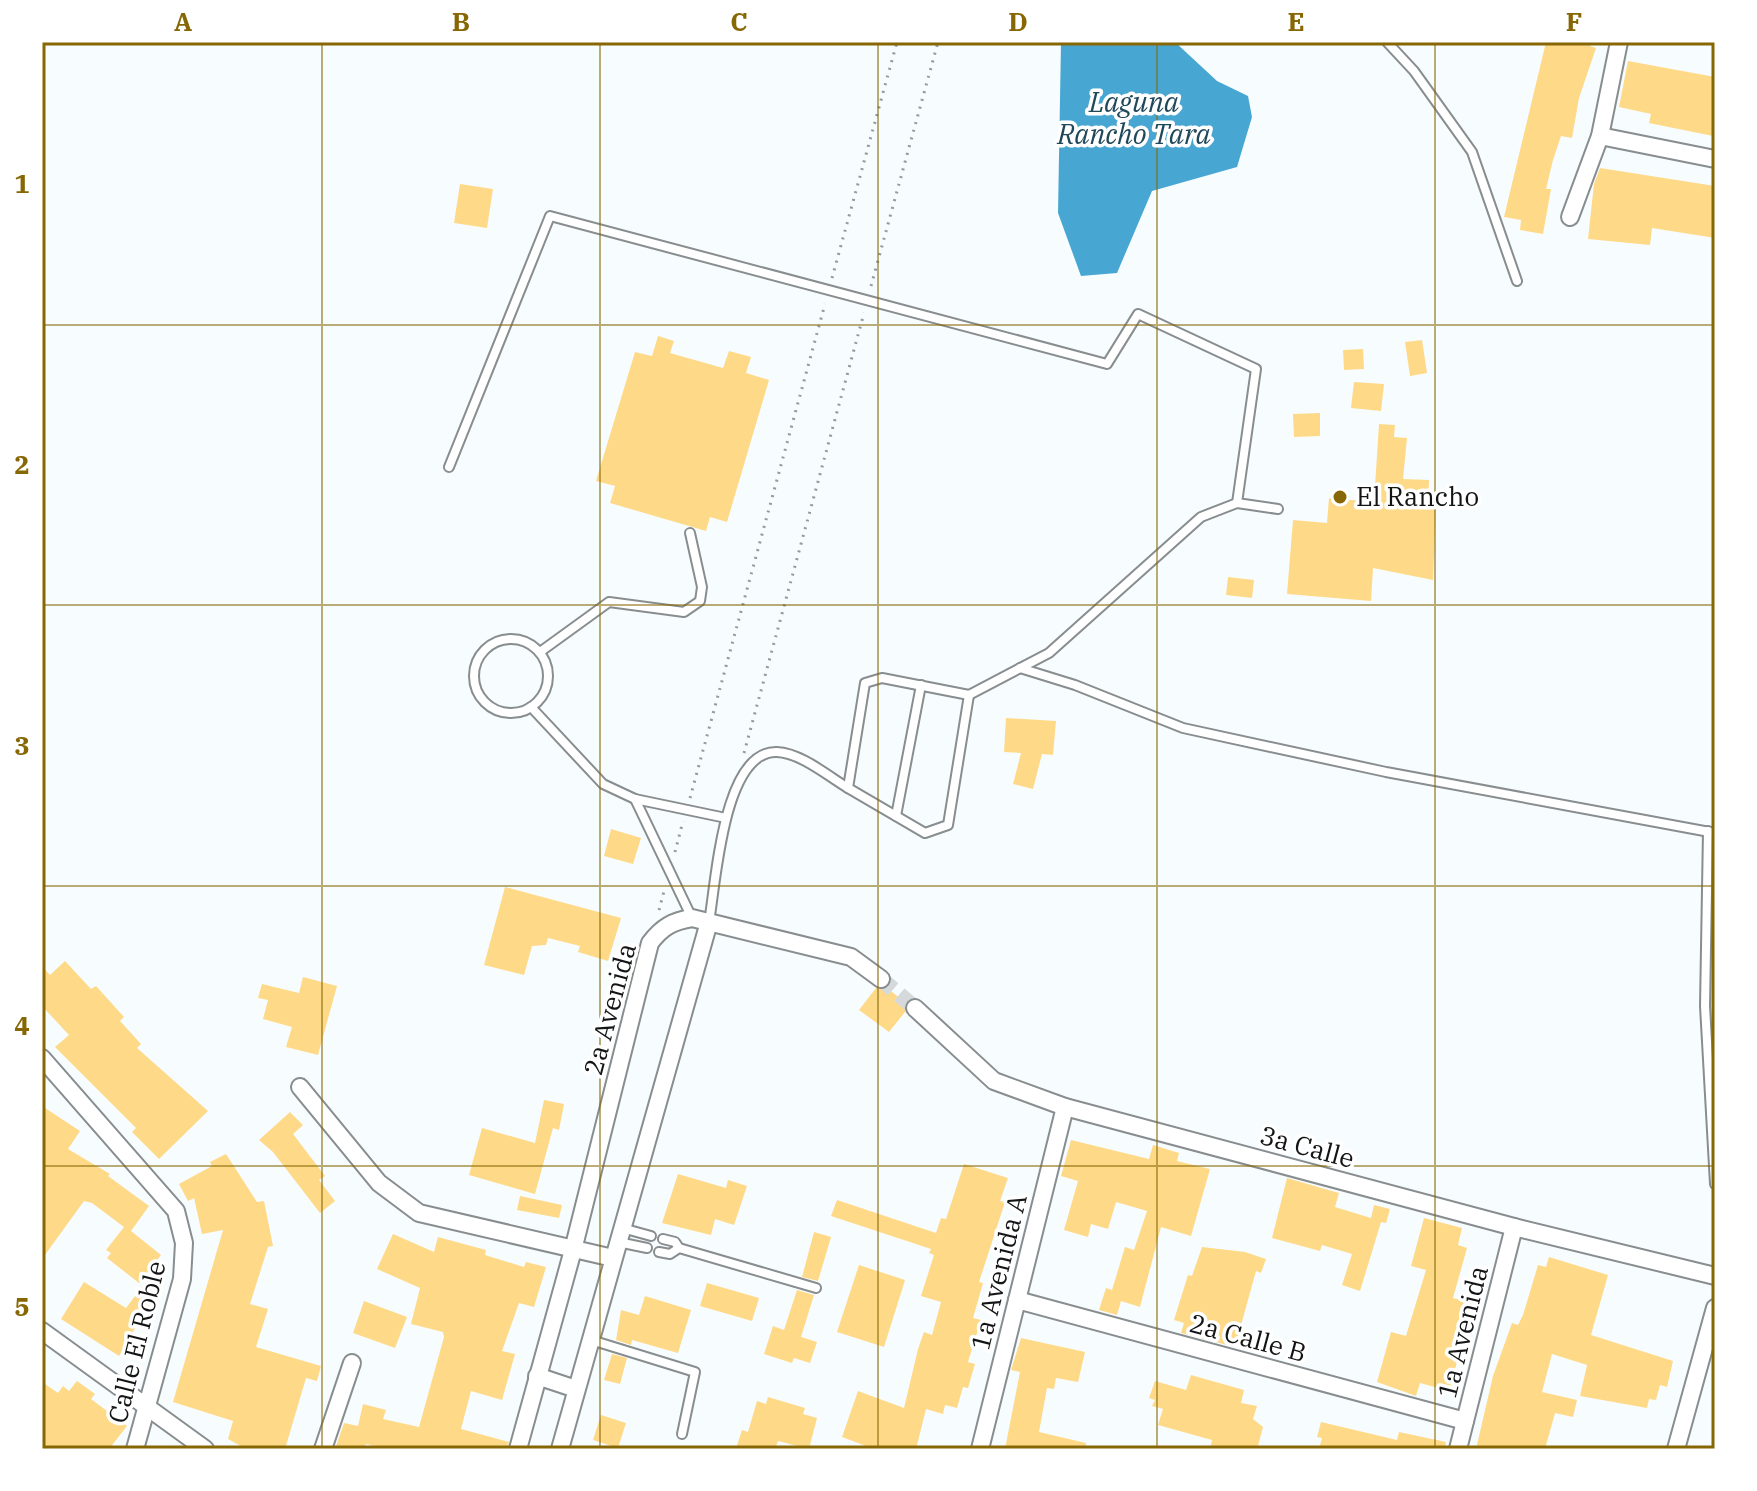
<svg xmlns="http://www.w3.org/2000/svg" width="1757" height="1491" font-family="'IBM Plex Serif',serif">
<style>
.water{fill:#48a7d2}
.building{fill:#feda88}
.lines{fill:none;stroke-linecap:round;stroke-linejoin:round}
.street-tunnel{stroke:#d5d9dc;stroke-width:16;stroke-dasharray:16 8;stroke-linecap:butt}
.lane-casing{stroke:#888d8f;stroke-width:12}
.street-casing{stroke:#888d8f;stroke-width:20}
.path{stroke:#969a9c;stroke-width:3;stroke-dasharray:2 6;stroke-linecap:butt}
.lane{stroke:#fff;stroke-width:8}
.street{stroke:#fff;stroke-width:16}
.grid{fill:none;stroke:#876703;stroke-width:2;stroke-opacity:0.55}
.poi-dot{fill:#876703;stroke:#fff;stroke-width:3}
.labels{text-anchor:middle;stroke-width:7;stroke-linejoin:round;paint-order:stroke}
.poi-label{font-size:26px;fill:#131415;stroke:#fff;text-anchor:start}
.street-label{font-size:26px;fill:#131415;stroke:#fff}
.water-label{font-size:28px;font-style:italic;fill:#20485b;stroke:#fff}
.neatline{fill:none;stroke:#876703;stroke-width:3}
.grid-label{font-size:26px;text-anchor:middle;font-weight:bold;fill:#876703}
</style>
<rect width="100%" height="100%" fill="#f7fcff"/>
<polygon class="water" points="1061,42 1175,42 1217,81 1248,96 1252,117 1237,167 1152,191 1117,273 1081,276 1058,213"/>
<g class="building">
<polygon points="1546,42 1591,42 1590,46 1596,48 1579,98 1572,138 1561,136 1553,160 1546,189 1551,189 1543,234 1520,230 1521,220 1504,217"/>
<polygon points="1628,61 1715,77 1713,136 1649,123 1651,114 1619,107"/>
<polygon points="1600,168 1715,186 1715,238 1652,228 1650,245 1588,239 1594,184"/>
<polygon points="460,184 493,189 487,228 454,223"/>
<polygon points="658,336 674,341 670,353 723,368 729,351 751,357 746,373 769,380 727,522 710,517 706,531 610,503 615,486 596,481 635,352 652,356"/>
<polygon points="1422,340 1427,373 1410,376 1405,342"/>
<polygon points="1363,349 1364,369 1344,370 1343,350"/>
<polygon points="1354,382 1384,384 1381,411 1351,408"/>
<polygon points="1320,413 1320,436 1294,437 1293,414"/>
<polygon points="1379,424 1395,425 1394,437 1407,438 1403,479 1429,480 1428,506 1436,506 1433,580 1373,568 1371,601 1287,594 1293,520 1327,523 1329,498 1374,502"/>
<polygon points="1228,577 1254,580 1252,598 1226,595"/>
<polygon points="1006,718 1056,721 1053,755 1042,754 1033,789 1013,784 1021,753 1004,752"/>
<polygon points="611,829 641,838 633,864 604,856"/>
<polygon points="505,887 621,918 608,961 578,952 580,946 548,938 546,945 532,946 524,975 484,965"/>
<polygon points="65,961 91,989 96,986 124,1017 120,1021 141,1044 137,1048 208,1111 159,1159 132,1132 136,1128 55,1047 69,1035 42,1006 42,966 50,975"/>
<polygon points="303,977 337,986 318,1055 286,1047 292,1027 263,1019 268,1000 258,998 262,984 299,993"/>
<polygon points="876,988 887,988 906,1003 905,1012 889,1032 859,1010"/>
<polygon points="544,1100 564,1104 559,1130 553,1128 535,1194 469,1175 482,1128 535,1143"/>
<polygon points="42,1106 80,1131 68,1149 110,1174 108,1176 149,1206 131,1231 161,1255 139,1283 107,1258 111,1253 106,1250 124,1227 92,1203 84,1201 42,1259"/>
<polygon points="290,1112 303,1125 293,1134 325,1176 319,1180 335,1201 320,1213 273,1152 259,1140"/>
<polygon points="1071,1140 1149,1159 1153,1145 1179,1153 1177,1161 1210,1169 1191,1236 1161,1227 1140,1307 1121,1301 1117,1315 1099,1310 1106,1288 1112,1290 1125,1247 1134,1250 1147,1211 1116,1202 1108,1229 1091,1224 1088,1237 1064,1230 1078,1181 1061,1176"/>
<polygon points="226,1154 257,1202 264,1201 273,1246 268,1247 250,1304 268,1309 256,1347 321,1366 317,1381 306,1378 285,1449 246,1449 228,1439 233,1421 173,1402 223,1230 202,1234 194,1198 188,1201 179,1184 212,1166 210,1162"/>
<polygon points="964,1164 1008,1178 1000,1201 1005,1202 979,1282 983,1283 973,1318 981,1320 968,1362 975,1364 968,1388 963,1387 957,1408 945,1405 943,1414 926,1409 916,1449 874,1449 842,1437 858,1391 904,1408 918,1349 924,1332 932,1335 941,1302 921,1296 934,1255 929,1253 931,1249 831,1216 837,1200 936,1233 941,1218 946,1219"/>
<polygon points="678,1174 726,1188 728,1180 747,1186 734,1225 715,1219 711,1235 662,1223"/>
<polygon points="1287,1178 1339,1193 1335,1207 1371,1218 1374,1205 1390,1209 1386,1223 1381,1222 1360,1291 1342,1285 1352,1254 1322,1245 1320,1251 1272,1238"/>
<polygon points="520,1196 562,1205 559,1218 517,1210"/>
<polygon points="1424,1218 1462,1228 1458,1245 1467,1248 1453,1298 1468,1302 1453,1349 1460,1351 1449,1391 1420,1383 1416,1396 1377,1382 1391,1332 1406,1336 1426,1270 1411,1266"/>
<polygon points="814,1232 831,1237 818,1281 802,1277"/>
<polygon points="393,1234 434,1252 438,1237 486,1250 485,1255 524,1267 526,1262 546,1267 534,1307 519,1303 502,1351 515,1354 502,1400 471,1391 461,1429 509,1442 507,1449 387,1449 366,1444 364,1449 335,1449 344,1423 358,1426 363,1404 386,1410 383,1419 419,1427 444,1337 443,1332 411,1324 420,1288 377,1269"/>
<polygon points="1202,1247 1245,1252 1266,1259 1261,1273 1256,1271 1235,1347 1181,1333 1184,1323 1174,1320 1188,1275 1192,1276"/>
<polygon points="1549,1257 1608,1275 1591,1335 1673,1361 1667,1387 1660,1385 1656,1400 1649,1399 1647,1408 1580,1396 1587,1365 1552,1354 1542,1392 1577,1400 1573,1417 1555,1413 1545,1449 1476,1449 1493,1376 1512,1323 1518,1325 1523,1315 1538,1265 1546,1267"/>
<polygon points="859,1265 905,1280 884,1347 837,1332"/>
<polygon points="84,1282 126,1308 145,1283 160,1294 141,1318 119,1356 61,1319"/>
<polygon points="707,1283 759,1298 752,1321 700,1306"/>
<polygon points="797,1290 814,1295 801,1337 817,1342 810,1363 794,1358 792,1363 764,1354 773,1326 784,1330"/>
<polygon points="645,1296 691,1310 678,1353 632,1340 631,1345 616,1340 621,1310 639,1315"/>
<polygon points="364,1301 407,1317 395,1348 353,1333"/>
<polygon points="1021,1338 1085,1352 1078,1382 1056,1378 1054,1389 1047,1388 1039,1432 1086,1443 1085,1449 1005,1449 1020,1372 1011,1370"/>
<polygon points="612,1354 627,1358 620,1384 604,1380"/>
<polygon points="1191,1375 1244,1390 1241,1403 1257,1406 1253,1419 1263,1427 1258,1446 1210,1449 1212,1440 1158,1425 1163,1409 1152,1406 1155,1400 1149,1398 1155,1381 1186,1390"/>
<polygon points="77,1381 95,1394 91,1399 127,1426 109,1449 42,1449 42,1382 58,1393 63,1386 69,1391"/>
<polygon points="768,1397 805,1408 803,1414 817,1418 809,1449 778,1441 775,1449 736,1449 742,1430 748,1432 757,1401 766,1404"/>
<polygon points="601,1415 626,1423 618,1448 593,1440"/>
<polygon points="1321,1422 1397,1440 1399,1432 1446,1442 1445,1449 1319,1449 1322,1438 1317,1437"/>
</g>
<g class="lines">
<polyline class="street-tunnel" points="881,979 915,1008"/>
<g class="lane-casing">
<g id="lane">
<polyline points="1387,42 1414,71 1472,152 1517,281"/>
<polyline points="449,467 550,216 1107,364 1138,314 1256,369 1237,503"/>
<circle cx="511" cy="676" r="37"/>
<polyline points="540,652 609,602 684,612 700,601 702,587 690,533"/>
<polyline points="1020,668 1075,685 1183,728 1386,772 1715,833"/>
<polyline points="531,707 603,784 635,799 726,818"/>
<polyline points="848,788 925,833 948,825 969,695"/>
<polyline points="635,799 692,918"/>
<polyline points="896,816 921,685"/>
<polyline points="1708,831 1705,1006 1715,1184"/>
<path d="M709,922C716,883 723,750 777,752C801,753 828,776 848,788L865,683L882,678L969,695L1049,653L1201,517L1237,503L1278,509"/>
<polyline points="622,1228 651,1236"/>
<polyline points="663,1239 675,1242 679,1248 816,1288"/>
<polyline points="618,1242 647,1248"/>
<polyline points="659,1252 670,1254 679,1248"/>
<polyline points="591,1340 695,1372 682,1434"/>
</g>
</g>
<g class="street-casing">
<g id="street">
<polyline points="1600,136 1715,159"/>
<polyline points="1570,217 1600,136 1619,42"/>
<polyline points="915,1008 994,1081 1065,1107 1514,1227 1715,1276"/>
<polyline points="42,1058 176,1211 184,1243 182,1279 135,1449"/>
<polyline points="300,1087 379,1183 419,1213 613,1258"/>
<polyline points="1017,1300 1465,1421"/>
<polyline points="42,1331 205,1449"/>
<polyline points="537,1376 576,1389"/>
<polyline points="323,1449 352,1363"/>
<path d="M518,1449L573,1250L650,943C662,927 673,921 692,918L851,957L881,979"/>
<polyline points="560,1449 709,922"/>
<polyline points="980,1449 1065,1107"/>
<polyline points="1458,1449 1514,1227"/>
<polyline points="1676,1449 1715,1308"/>
</g>
</g>
<g class="path">
<polyline points="832,278 897,42"/>
<polyline points="871,286 938,42"/>
<polyline points="744,753 864,313"/>
<polyline points="690,798 825,304"/>
<polyline points="675,852 683,821"/>
<polyline points="659,910 664,891"/>
</g>
<use href="#lane" class="lane"/>
<use href="#street" class="street"/>
</g>
<path class="grid" d="M322,42V1449M600,42V1449M878,42V1449M1157,42V1449M1435,42V1449M42,325H1715M42,605H1715M42,886H1715M42,1166H1715"/>
<circle class="poi-dot" cx="1340" cy="497" r="8"/>
<g class="labels">
<g class="poi-label">
<text x="1356" y="506">El Rancho</text>
</g>
<g class="street-label">
<text transform="translate(610 1009) rotate(-75)" y="9">2a Avenida</text>
<text transform="translate(1307 1147) rotate(15)" y="9">3a Calle</text>
<text transform="translate(999 1272) rotate(-76)" y="9">1a Avenida A</text>
<text transform="translate(1463 1332) rotate(-76)" y="9">1a Avenida</text>
<text transform="translate(1248 1338) rotate(15)" y="9">2a Calle B</text>
<text transform="translate(137 1342) rotate(-76)" y="9">Calle El Roble</text>
</g>
<g class="water-label">
<text x="1134" y="112">Laguna<tspan x="1134" dy="32">Rancho Tara</tspan></text>
</g>
</g>
<rect width="1757" height="1491" fill="none" stroke="#ffffff" stroke-width="88"/>
<rect x="44" y="44" width="1669" height="1403" class="neatline"/>
<g class="grid-label">
<text x="183" y="31">A</text>
<text x="461" y="31">B</text>
<text x="739" y="31">C</text>
<text x="1018" y="31">D</text>
<text x="1296" y="31">E</text>
<text x="1574" y="31">F</text>
<text x="22" y="193">1</text>
<text x="22" y="474">2</text>
<text x="22" y="755">3</text>
<text x="22" y="1035">4</text>
<text x="22" y="1316">5</text>
</g>
</svg>
